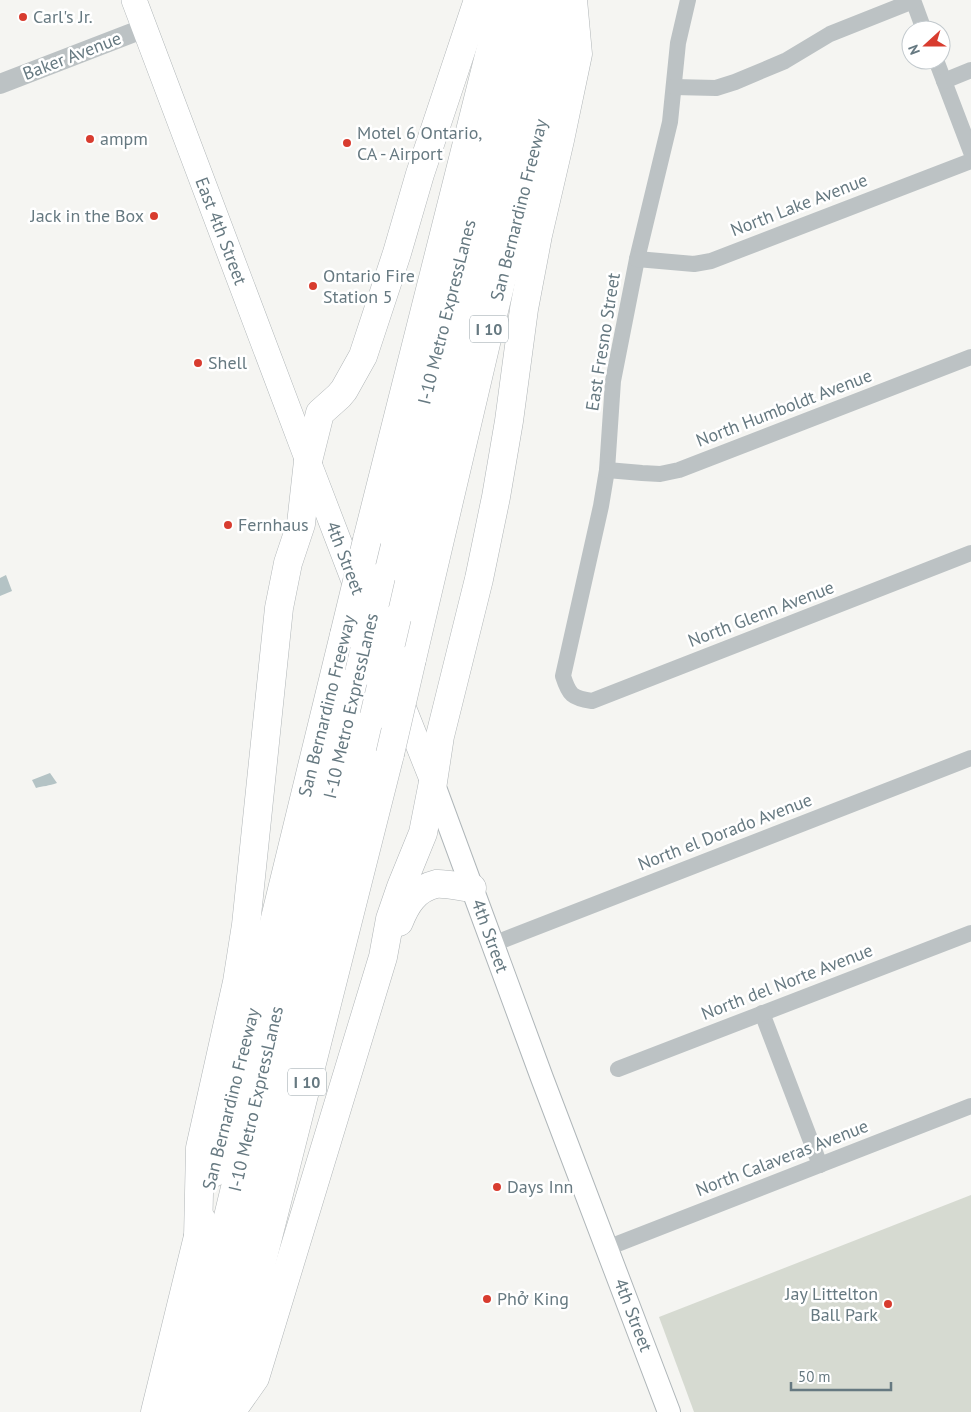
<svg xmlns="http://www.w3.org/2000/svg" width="971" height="1412" font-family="'PT Sans',sans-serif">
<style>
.green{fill:#d6dad1}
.water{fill:#b4c3c5}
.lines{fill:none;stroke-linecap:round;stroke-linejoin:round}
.secondary-casing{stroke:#afb6b9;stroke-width:24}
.primary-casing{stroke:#b0b6b8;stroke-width:26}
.motorway-casing{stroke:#b0b5b7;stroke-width:29}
.minor{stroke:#bcc2c4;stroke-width:16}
.tertiary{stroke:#bcc2c4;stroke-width:20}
.secondary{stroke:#fff;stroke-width:22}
.primary{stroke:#fff;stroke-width:25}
.motorway{stroke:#fff;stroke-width:28}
.motorway-bridge-casing{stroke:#b0b5b7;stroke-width:29;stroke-linecap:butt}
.motorway-bridge{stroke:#fff;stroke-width:28}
.poi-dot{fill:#d83c2f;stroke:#fff;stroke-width:2}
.labels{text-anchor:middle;stroke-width:5;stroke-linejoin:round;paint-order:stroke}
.shield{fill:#fff;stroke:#94a1a7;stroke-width:1}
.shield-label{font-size:16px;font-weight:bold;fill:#667981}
.poi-label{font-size:18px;fill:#667981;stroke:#fff;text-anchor:start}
.street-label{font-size:18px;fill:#667981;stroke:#fff}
</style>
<rect width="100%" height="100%" fill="#f5f5f2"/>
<polygon class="green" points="971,1195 971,1412 694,1412 659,1317"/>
<g class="water">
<polygon points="6,575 12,591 0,596 0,578"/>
<path d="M50,773L57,783C49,786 43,786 36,788L32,780Z"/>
</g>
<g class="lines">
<g class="secondary-casing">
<polyline id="secondary" points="433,782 542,1078 669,1412"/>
</g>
<g class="primary-casing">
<g id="primary">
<polyline points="134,0 308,461 359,594"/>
<polyline points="398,694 433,782"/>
</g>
</g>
<g class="motorway-casing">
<g id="motorway">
<polyline points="367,540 503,0"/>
<polyline points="381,577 525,0"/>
<polyline points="397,618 547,0"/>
<polyline points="412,659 487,339 567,14"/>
<path d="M399,922C406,904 415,889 436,884C445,883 462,887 472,888"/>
<polyline points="213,1173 344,635"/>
<polyline points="198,1238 200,1148 237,982 246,925 279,608 288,563 301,524 308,461 320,413 339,396 344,390 363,356 397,253 420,174 478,0"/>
<polyline points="229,1406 261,1265 390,754"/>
<polyline points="155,1412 202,1220"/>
<polyline points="181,1412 359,673"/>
<polyline points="205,1412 374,716"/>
<polyline points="231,1412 255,1378 383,957 390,919 401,887 423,833 433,782 440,736 479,579 496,497 509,421 524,309 538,235 560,140 578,54 573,0"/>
</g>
</g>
<g class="minor">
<path d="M688,0L678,43L670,122L637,259L613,381L607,470L601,506L563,676C569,695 572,698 592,701L971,553"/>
<polyline points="913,0 924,30"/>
<polyline points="936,60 971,152"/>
<polyline points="944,81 971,70"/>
<polyline points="674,87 716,88 735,82 785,61 830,34 913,1"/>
<polyline points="637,259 694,264 711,261 971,161"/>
<polyline points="607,470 642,473 660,474 679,470 971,357"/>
<polyline points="493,944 971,758"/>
<polyline points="762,1013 820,1165"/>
<polyline points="618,1069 971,933"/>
<polyline points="607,1248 971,1106"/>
</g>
<polyline class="tertiary" points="0,84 145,28"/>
<use href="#secondary" class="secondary"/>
<use href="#primary" class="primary"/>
<use href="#motorway" class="motorway"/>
<g class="motorway-bridge-casing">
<g id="motorway-bridge">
<polyline points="344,635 367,540"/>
<polyline points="359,673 381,577"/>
<polyline points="374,716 397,618"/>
<polyline points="390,754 412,659"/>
</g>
</g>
<use href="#motorway-bridge" class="motorway-bridge"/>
</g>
<g class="poi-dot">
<circle cx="23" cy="17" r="5"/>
<circle cx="90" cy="139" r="5"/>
<circle cx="347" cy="143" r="5"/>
<circle cx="154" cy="216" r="5"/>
<circle cx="313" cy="286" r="5"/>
<circle cx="198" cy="363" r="5"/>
<circle cx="228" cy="525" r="5"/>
<circle cx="497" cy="1187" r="5"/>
<circle cx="487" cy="1299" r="5"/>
<circle cx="888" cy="1304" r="5"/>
</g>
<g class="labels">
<g class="shield">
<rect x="470" y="315.5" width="38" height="27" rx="4"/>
<rect x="288" y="1068.5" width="38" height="27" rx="4"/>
</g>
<g class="shield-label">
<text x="489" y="335">I 10</text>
<text x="307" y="1088">I 10</text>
</g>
<g class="poi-label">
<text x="33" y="23">Carl's Jr.</text>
<text x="357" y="139">Motel 6 Ontario,<tspan x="357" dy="21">CA - Airport</tspan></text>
<text x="100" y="145">ampm</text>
<text x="144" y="222" text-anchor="end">Jack in the Box</text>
<text x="323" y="282">Ontario Fire<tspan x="323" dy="21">Station 5</tspan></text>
<text x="208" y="369">Shell</text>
<text x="238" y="531">Fernhaus</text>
<text x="507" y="1193">Days Inn</text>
<text x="878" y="1300" text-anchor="end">Jay Littelton<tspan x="878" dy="21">Ball Park</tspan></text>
<text x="497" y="1305">Phở King</text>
</g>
<g class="street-label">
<text transform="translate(72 56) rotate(-21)" y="6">Baker Avenue</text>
<text transform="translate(799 205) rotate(-21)" y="6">North Lake Avenue</text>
<text transform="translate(519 210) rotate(-76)" y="6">San Bernardino Freeway</text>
<text transform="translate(221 231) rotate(69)" y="6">East 4th Street</text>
<text transform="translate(447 312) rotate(-76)" y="6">I-10 Metro ExpressLanes</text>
<text transform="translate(603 342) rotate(-81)" y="6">East Fresno Street</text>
<text transform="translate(784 408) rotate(-21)" y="6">North Humboldt Avenue</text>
<text transform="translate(345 558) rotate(69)" y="6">4th Street</text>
<text transform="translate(761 614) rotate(-21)" y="6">North Glenn Avenue</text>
<text transform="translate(327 706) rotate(-76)" y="6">San Bernardino Freeway</text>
<text transform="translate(351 706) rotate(-77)" y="6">I-10 Metro ExpressLanes</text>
<text transform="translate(725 832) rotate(-21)" y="6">North el Dorado Avenue</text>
<text transform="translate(490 936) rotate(70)" y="6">4th Street</text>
<text transform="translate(787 982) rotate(-21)" y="6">North del Norte Avenue</text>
<text transform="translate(231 1099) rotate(-76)" y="6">San Bernardino Freeway</text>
<text transform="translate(256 1099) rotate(-77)" y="6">I-10 Metro ExpressLanes</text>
<text transform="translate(782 1158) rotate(-21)" y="6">North Calaveras Avenue</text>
<text transform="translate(633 1315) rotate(69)" y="6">4th Street</text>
</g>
</g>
<g transform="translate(926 45) rotate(249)"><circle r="24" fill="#ffffff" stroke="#c2c9cd"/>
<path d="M0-4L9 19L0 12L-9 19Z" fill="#d83c2f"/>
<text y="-8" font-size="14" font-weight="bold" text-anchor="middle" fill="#667981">N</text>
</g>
<path d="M791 1382v8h100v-8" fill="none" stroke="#667981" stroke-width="2.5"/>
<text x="798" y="1382" font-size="15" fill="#667981" stroke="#ffffff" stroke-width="4" paint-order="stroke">50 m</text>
</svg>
